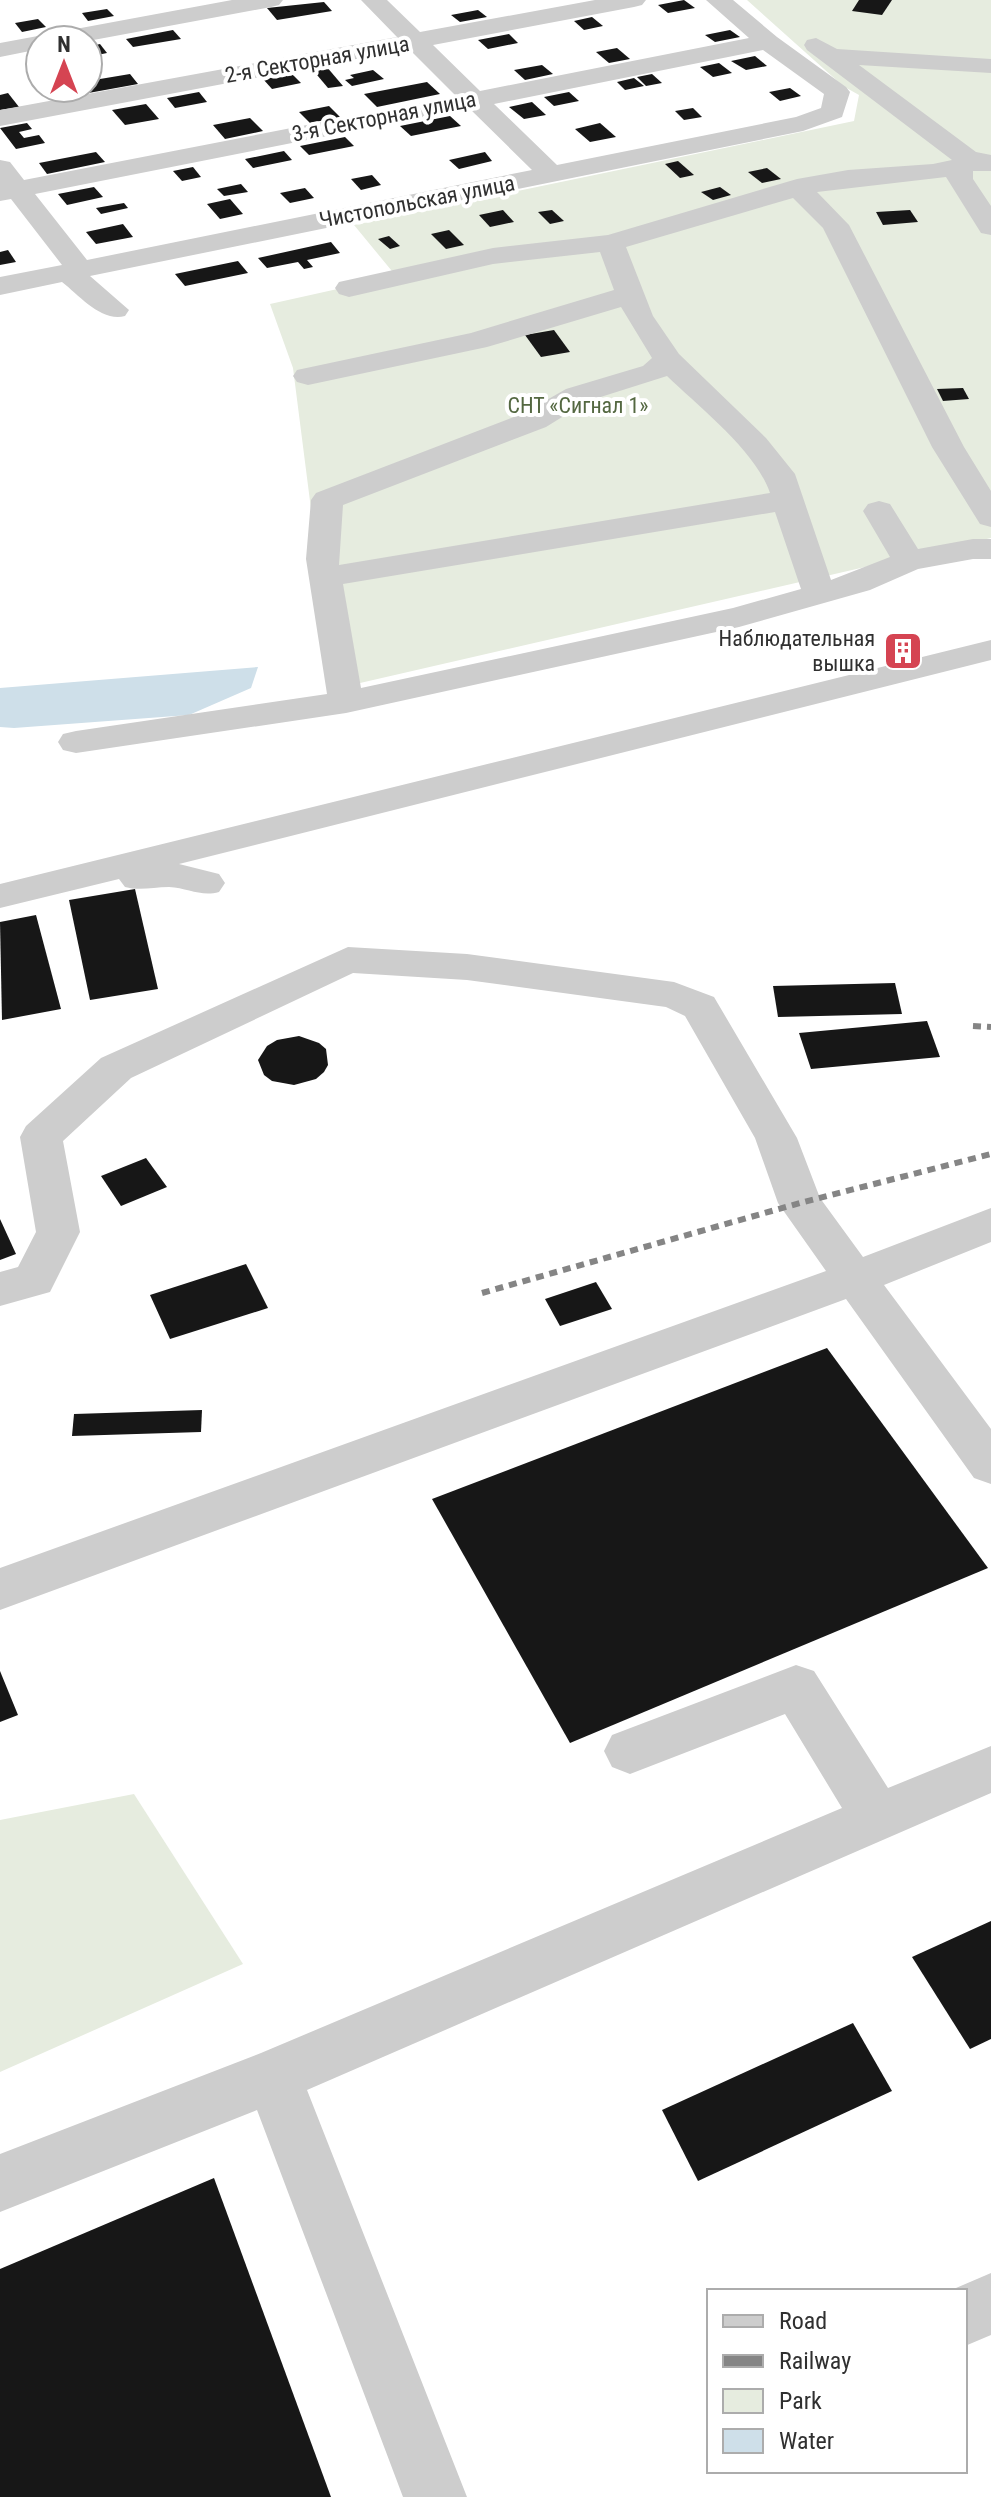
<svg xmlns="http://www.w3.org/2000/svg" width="991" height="2497" font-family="'Roboto Condensed',sans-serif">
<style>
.green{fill:#e6ecdf}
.water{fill:#cedfe9}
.building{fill:#171717}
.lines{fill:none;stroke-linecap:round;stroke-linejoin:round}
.minor{fill:#cdcdcd;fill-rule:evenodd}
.rail{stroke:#858585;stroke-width:6;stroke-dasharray:8 6;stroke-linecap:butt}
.labels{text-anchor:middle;stroke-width:8;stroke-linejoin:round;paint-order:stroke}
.far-street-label{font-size:22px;fill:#303030;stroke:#fff}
.far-park-label{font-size:22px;fill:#546841;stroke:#fff}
.far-poi-label{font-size:22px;fill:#303030;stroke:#fff;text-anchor:end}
</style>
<rect width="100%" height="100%" fill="#fff"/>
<g class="green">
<polygon points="747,0 991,0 991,538 334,689 293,368 270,304 396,276 354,225 854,121 859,95 843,86"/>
<polygon points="134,1794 243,1964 0,2072 0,1820"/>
</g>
<polygon class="water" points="258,667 251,688 189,715 14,728 0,727 0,688"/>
<g class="building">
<polygon points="684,0 695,8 668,13 658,5"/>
<polygon points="859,0 892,0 882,15 852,11"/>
<polygon points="324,2 332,11 277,20 267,8"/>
<polygon points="107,9 114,16 88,21 82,13"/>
<polygon points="478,10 487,17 460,22 451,15"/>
<polygon points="592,17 603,26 584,30 574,21"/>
<polygon points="38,19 46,27 22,32 15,23"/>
<polygon points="173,30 181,39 133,47 126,39"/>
<polygon points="730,30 740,37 715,42 705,35"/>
<polygon points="509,34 518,43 488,49 478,40"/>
<polygon points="100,44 107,53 88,57 88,47"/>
<polygon points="617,48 630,59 609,63 596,52"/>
<polygon points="755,56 767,66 746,70 731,61"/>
<polygon points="719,63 732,73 713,77 700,67"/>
<polygon points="542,65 553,74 525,80 514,70"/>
<polygon points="326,66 343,86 328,88 312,69"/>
<polygon points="373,70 384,79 352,86 345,80 354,78 350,75"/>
<polygon points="130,74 138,84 83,94 78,88 88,88 88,81"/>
<polygon points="292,74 301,83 272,89 263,79"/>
<polygon points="652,74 662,83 646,86 637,77"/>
<polygon points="634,78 644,86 625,90 617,82"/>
<polygon points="427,82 440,94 377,107 364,94"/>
<polygon points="790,88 801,96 780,101 769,92"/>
<polygon points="199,92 207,102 175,108 167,98"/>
<polygon points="569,92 579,101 554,106 544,97"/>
<polygon points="8,93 19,107 0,110 0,95"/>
<polygon points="532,102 546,115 524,119 509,107"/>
<polygon points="146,104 159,119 125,125 112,110"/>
<polygon points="329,106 340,117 310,123 299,112"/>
<polygon points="693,108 702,117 684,120 675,111"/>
<polygon points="450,116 461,126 411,136 400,126"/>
<polygon points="250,118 263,131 225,139 213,125"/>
<polygon points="27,123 32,129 19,132 24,138 39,135 45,143 16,149 0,128"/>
<polygon points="600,123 616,137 590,142 575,129"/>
<polygon points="345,137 354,146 309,155 300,146"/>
<polygon points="284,151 292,160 253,168 245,159"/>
<polygon points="96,152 105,162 47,174 39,163"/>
<polygon points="485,152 492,161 459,169 449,160"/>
<polygon points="678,161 694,175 680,178 665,164"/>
<polygon points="193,167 201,177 182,181 173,171"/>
<polygon points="767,168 781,179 762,183 748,172"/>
<polygon points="372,175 381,185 361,190 351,179"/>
<polygon points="241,184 248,192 224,196 217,189"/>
<polygon points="94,187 103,197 67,205 58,194"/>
<polygon points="720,187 731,195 713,200 701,192"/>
<polygon points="305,188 314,198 290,203 280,193"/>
<polygon points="230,199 243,214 220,219 207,204"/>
<polygon points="124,203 128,208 101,214 96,208"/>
<polygon points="503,210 514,222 490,227 479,215"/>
<polygon points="552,210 564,221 550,224 538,212"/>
<polygon points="910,210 918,222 883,225 876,212"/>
<polygon points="123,224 133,237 96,244 86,232"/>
<polygon points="449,230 464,245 446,249 431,234"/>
<polygon points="389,236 400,246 390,249 378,239"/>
<polygon points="331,242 340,253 307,260 313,267 304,269 298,262 267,268 258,258"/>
<polygon points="8,250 16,262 0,265 0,252"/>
<polygon points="238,261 248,273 185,286 175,274"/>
<polygon points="554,330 570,352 541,357 525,335"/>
<polygon points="963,388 969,399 943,401 937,389"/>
<polygon points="135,889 158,989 90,1000 69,900"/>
<polygon points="36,915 61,1009 2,1020 0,922"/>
<polygon points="895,983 902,1014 778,1017 773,986"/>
<polygon points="927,1021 940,1057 811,1069 799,1033"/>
<polygon points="299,1036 319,1043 326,1049 328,1065 324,1072 316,1079 294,1085 272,1081 264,1075 258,1060 267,1046 277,1040"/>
<polygon points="146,1158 167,1187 121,1206 101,1176"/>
<polygon points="0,1219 16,1254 0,1260"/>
<polygon points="246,1264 268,1308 170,1339 150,1295"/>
<polygon points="596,1282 612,1309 560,1326 545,1299"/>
<polygon points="827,1348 988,1568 570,1743 432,1499"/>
<polygon points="202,1410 201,1432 72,1436 74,1414"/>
<polygon points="0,1671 18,1715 0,1722"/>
<polygon points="991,1921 991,2039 970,2049 912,1957"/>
<polygon points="853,2023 892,2091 698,2181 662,2110"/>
<polygon points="214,2178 331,2497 0,2497 0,2269"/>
</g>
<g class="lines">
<g class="minor">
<polygon points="232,0 283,0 279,5 271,7 88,41 40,40 40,49 0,57 0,43"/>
<path d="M361,0H387L420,32L595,0H646L642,5L634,7L433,45L480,91L749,38L706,0H733L777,37L846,87L850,92L842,117L803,131L90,276L129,310L125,316C101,322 80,296 62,282L0,295V277L62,265L11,199L0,201V160L10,162L24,180L456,96L409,49L0,126V110L397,37ZM763,50L824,94L821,108L796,117L557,165L494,104ZM469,108L532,170L87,260L35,194Z"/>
<path d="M816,38L837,49L991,59V73L859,65L976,152L991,155V171H973V179L991,206V235L981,233L946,177L817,192L849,225L964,447L991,491V527L980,524L932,447L823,228L793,198L626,247L653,316L679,354L766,438L795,474L831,580L890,557L863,511L868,504L879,501L890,504L918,549L973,539H991V559H973L918,569L870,590L739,627L346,713L76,753L63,750L58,742L63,734L76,731L327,694L306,559L311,500L316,493L524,413L566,389L643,366L652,358L621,307L487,347L308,385L297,382L293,376L297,370L471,333L614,290L600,252L493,264L349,297L339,294L335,288L339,282L493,248L608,235L797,179L848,170L933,164L952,160L807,50L804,45L807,40ZM667,376C700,408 755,450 770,493L339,565L343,505L546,427L588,401ZM775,512L801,589L733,608L361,688L343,584Z"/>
<path d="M991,640V660L179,864L219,874L225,883L219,892C201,897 188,888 169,887C153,887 140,891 125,887L119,879L0,908V884Z"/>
<polygon points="348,947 467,954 674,982 714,997 797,1138 820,1198 863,1257 991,1208 991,1242 884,1285 991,1429 991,1484 974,1478 846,1299 0,1610 0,1568 826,1271 778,1203 755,1138 685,1016 666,1007 467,980 353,973 131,1078 63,1141 80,1232 50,1292 0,1306 0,1272 18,1267 36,1232 20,1137 26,1126 101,1058"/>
<polygon points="796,1665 814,1671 888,1788 991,1746 991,1793 307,2090 467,2497 403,2497 257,2110 0,2212 0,2154 261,2053 842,1808 785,1714 630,1774 612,1767 604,1751 612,1735"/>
<polygon points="991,2273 991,2335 965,2346 965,2291 949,2291"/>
</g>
<g class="rail">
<polyline points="973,1026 991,1027"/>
<polyline points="482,1293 800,1203 991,1154"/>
</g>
</g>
<defs>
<g id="building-square" transform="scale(2)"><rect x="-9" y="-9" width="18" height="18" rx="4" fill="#d54452" stroke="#fff"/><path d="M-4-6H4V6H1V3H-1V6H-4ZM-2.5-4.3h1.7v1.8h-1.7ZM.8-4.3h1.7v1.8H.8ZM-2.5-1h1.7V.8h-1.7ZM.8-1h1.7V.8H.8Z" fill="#fff"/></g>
</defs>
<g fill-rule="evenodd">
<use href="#building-square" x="903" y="651"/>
</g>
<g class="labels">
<g class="far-street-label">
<text transform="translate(317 59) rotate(-10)" y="8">2-я Секторная улица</text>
<text transform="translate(384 116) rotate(-11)" y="8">3-я Секторная улица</text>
<text transform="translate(417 201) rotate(-11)" y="8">Чистопольская улица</text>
</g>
<g class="far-park-label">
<text x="578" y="413">СНТ «Сигнал 1»</text>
</g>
<g class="far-poi-label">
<text x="875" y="646">Наблюдательная<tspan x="875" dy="25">вышка</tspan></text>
</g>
</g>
<rect x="707" y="2289" width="260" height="184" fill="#ffffff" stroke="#acacac" stroke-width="2"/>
<rect x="723" y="2315" width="40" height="12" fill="#cdcdcd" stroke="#acacac" stroke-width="2"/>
<text x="779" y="2329" font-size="24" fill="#303030">Road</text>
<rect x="723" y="2355" width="40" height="12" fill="#858585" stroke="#acacac" stroke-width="2"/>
<text x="779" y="2369" font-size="24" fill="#303030">Railway</text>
<rect x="723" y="2389" width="40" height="24" fill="#e6ecdf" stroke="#acacac" stroke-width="2"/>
<text x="779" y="2409" font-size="24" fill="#303030">Park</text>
<rect x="723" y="2429" width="40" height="24" fill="#cedfe9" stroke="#acacac" stroke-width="2"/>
<text x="779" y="2449" font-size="24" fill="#303030">Water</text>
<g transform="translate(64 64)"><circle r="38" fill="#ffffff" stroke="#acacac" stroke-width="2"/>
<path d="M0-6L14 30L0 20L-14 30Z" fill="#d54452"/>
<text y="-12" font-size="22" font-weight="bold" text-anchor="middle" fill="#303030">N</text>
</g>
</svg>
